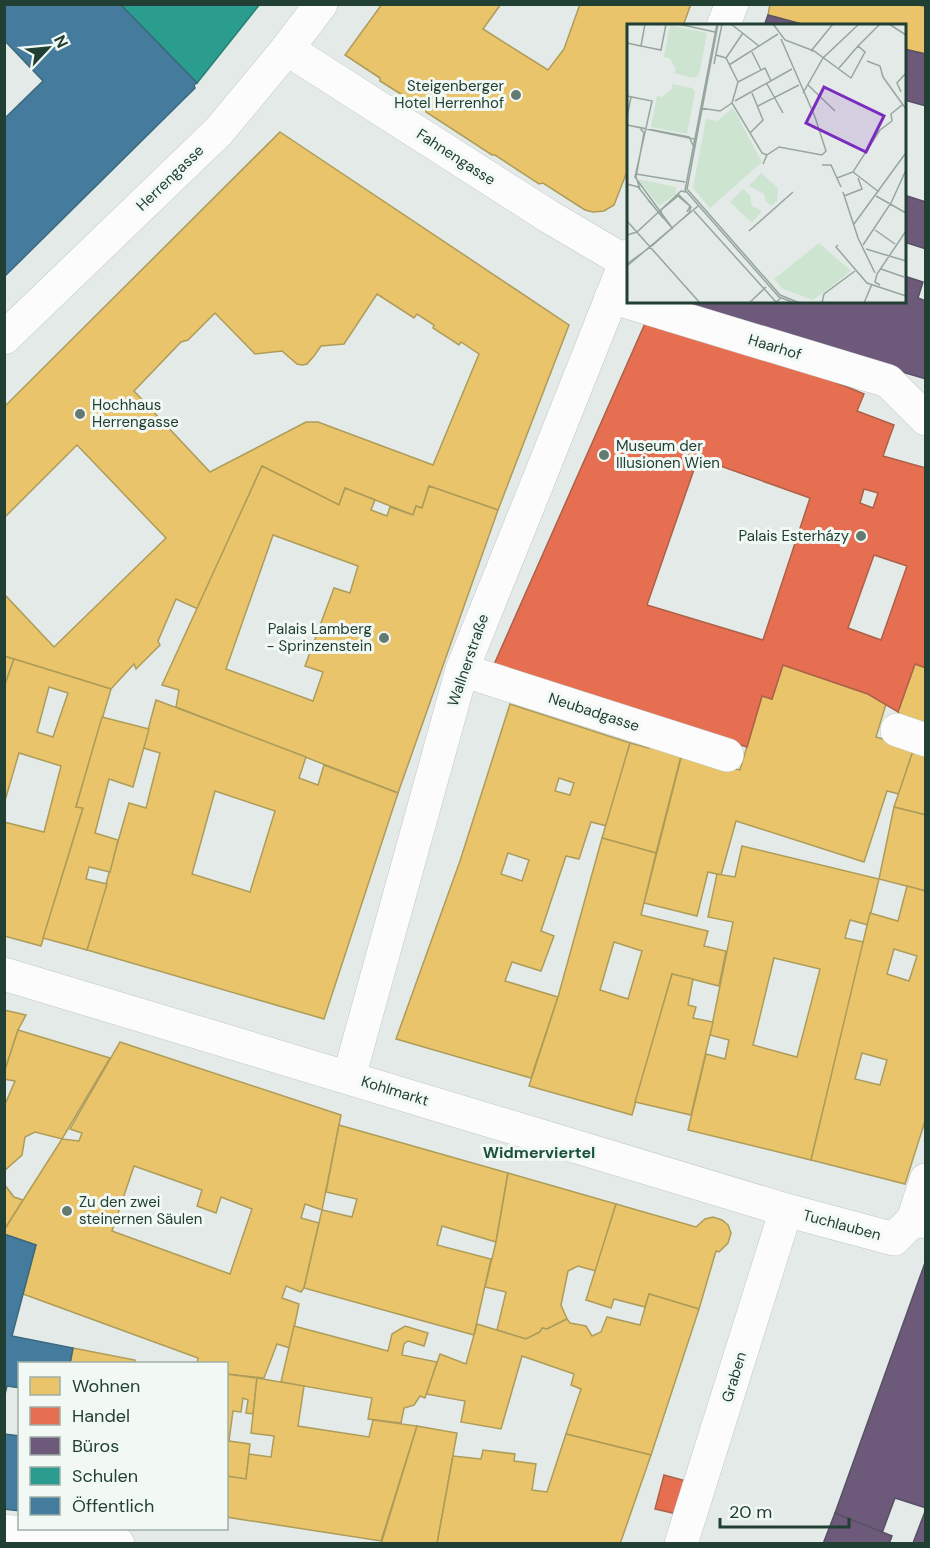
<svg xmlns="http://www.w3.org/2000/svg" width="930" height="1548" font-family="'DM Sans',sans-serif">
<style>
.homes{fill:#e9c46a;stroke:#ad9c5a;stroke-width:1.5;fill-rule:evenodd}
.shops{fill:#e76f51;stroke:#ac6148;stroke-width:1.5;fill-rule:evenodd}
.offices{fill:#6d597a;stroke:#565165;stroke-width:1.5}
.schools{fill:#2a9d8f;stroke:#278173;stroke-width:1.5}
.public{fill:#457b9d;stroke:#3a697d;stroke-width:1.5}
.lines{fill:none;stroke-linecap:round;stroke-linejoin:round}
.pedestrian-casing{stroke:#c1c7c4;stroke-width:34}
.minor-casing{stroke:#c1c7c4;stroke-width:34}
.pedestrian{stroke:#fbfcfb;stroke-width:33}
.minor{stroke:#fbfcfb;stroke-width:33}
.poi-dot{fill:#657b72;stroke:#f2f9f5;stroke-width:2}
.labels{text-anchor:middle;stroke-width:6;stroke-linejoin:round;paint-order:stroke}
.poi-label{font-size:15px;fill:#213f33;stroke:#f2f9f5;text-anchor:end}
.street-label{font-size:15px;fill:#213f33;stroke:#f2f9f5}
.neighbourhood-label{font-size:16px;font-weight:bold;fill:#1b523e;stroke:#f2f9f5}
.inset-road{fill:none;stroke:#96a69f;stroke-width:1.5}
.view{fill:#7b2cbf;fill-opacity:0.15;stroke:#7b2cbf;stroke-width:3}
.inset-edge{fill:none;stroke:#213f33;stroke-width:3}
</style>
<rect width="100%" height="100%" fill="#e4eae7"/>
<g class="homes">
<polygon points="382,4 501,4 483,29 548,70 564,49 580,4 691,4 683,26 628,26 628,169 614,205 604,211 593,212 585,210 543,183 539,184 495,155 492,155 426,112 425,109 380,81 380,78 345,55"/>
<polygon points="770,4 915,4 926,7 926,54 904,49 904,26 809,26 768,15"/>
<path d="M280,132L569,325L498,510L429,486L422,508L416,506L413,515L345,488L339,505L262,466L198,609L176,599L158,641L160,645L136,669L134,664L111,689L4,656V594L54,647L166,538L77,445L4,518V407ZM377,294L414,318L417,314L434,325L433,328L459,345L461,342L479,354L433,465L318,422H306L210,472L134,391L181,342L188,340L215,313L255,354L282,351L297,364L302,365L307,364L314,356L321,346L344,344Z"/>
<path d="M262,466L339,505L345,488L375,500L371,510L387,516L390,507L413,515L416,506L422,508L429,486L498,510L398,793L176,707L179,690L162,685ZM273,535L358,566L350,593L334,588L305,666L323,672L313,701L226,669Z"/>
<polygon points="4,656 14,659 4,687"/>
<path d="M14,659L111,689L76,807L83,808L41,946L4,936V822L44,832L61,766L19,753L4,804V687ZM49,687L68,693L53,737L37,732Z"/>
<polygon points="915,664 926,668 926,729 906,720 898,712"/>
<polygon points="783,665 868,694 886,704 876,737 914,748 899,794 887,791 864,862 736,821 721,875 708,872 697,916 644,903 682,754 740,770 762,696 772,699"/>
<path d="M156,700L306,757L299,778L318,785L324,765L398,793L324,1019L87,950L129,803L146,808L160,753L143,748ZM215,791L275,811L250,892L192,874Z"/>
<path d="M510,704L630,743L607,826L591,822L579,859L566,856L541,931L554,936L541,971L512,962L505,981L558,997L531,1078L396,1039L460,861ZM559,778L574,783L570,795L555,791ZM508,853L529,860L522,881L501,874Z"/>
<polygon points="102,717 149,729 133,787 109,779 95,833 118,840 110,872 89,867 86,879 107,884 87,950 43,938 83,808 76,807"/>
<polygon points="630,743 649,748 650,743 681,756 656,853 602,838"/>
<polygon points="914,748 926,752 926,815 894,807"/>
<polygon points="894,807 926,815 926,891 879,879"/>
<path d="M602,838L656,853L641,915L708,931L704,946L726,951L719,986L672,974L632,1115L529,1086L558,997ZM614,942L642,951L628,999L600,990Z"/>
<path d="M742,846L879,879L868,925L850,920L845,938L864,942L811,1160L688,1130L706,1054L725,1059L729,1040L710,1035L733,922L708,917L717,874L735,877ZM774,958L820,969L797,1057L753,1045Z"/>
<path d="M907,886L926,891V1118L905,1184L811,1160L870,913L898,921ZM894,949L917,956L909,981L887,974ZM862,1053L887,1060L880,1085L855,1079Z"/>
<polygon points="672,974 693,979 688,1005 696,1007 693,1018 713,1022 691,1115 635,1102"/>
<polygon points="4,1010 26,1015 18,1030 4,1073"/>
<polygon points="18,1030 110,1058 62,1139 35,1132 25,1137 22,1155 4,1171 4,1102 6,1102 15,1081 4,1079 4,1073"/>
<path d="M120,1042L341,1115L322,1210L305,1204L301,1218L319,1223L304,1288L301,1292L286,1286L282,1298L299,1304L290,1348L277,1344L264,1378L226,1374V1364H197L198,1358L23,1294L36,1245L4,1234V1230L62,1139L79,1141L82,1133L70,1129ZM134,1166L202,1190L197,1206L216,1213L221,1197L252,1209L230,1274L112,1231Z"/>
<polygon points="339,1125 508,1173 496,1242 442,1226 437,1245 491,1259 474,1335 304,1288 322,1210 352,1217 357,1199 326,1192"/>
<polygon points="508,1173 616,1204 596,1271 578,1266 568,1271 561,1305 567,1319 547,1329 542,1328 540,1332 526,1339 497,1330 506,1292 485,1287 496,1242"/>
<polygon points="4,1184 14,1197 23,1200 4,1230"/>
<polygon points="616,1204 696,1227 705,1219 713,1217 722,1220 728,1225 731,1233 728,1243 719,1252 716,1251 699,1309 649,1294 645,1307 614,1299 611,1308 586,1300"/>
<polygon points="649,1294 699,1309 651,1455 566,1434 581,1389 571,1385 574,1374 522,1356 501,1429 461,1422 465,1401 426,1394 440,1354 466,1364 477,1324 526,1339 540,1332 542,1328 547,1329 567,1319 570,1323 586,1326 592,1336 601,1332 607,1317 640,1325"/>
<polygon points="294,1326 388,1351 392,1334 405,1326 428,1333 424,1346 408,1341 404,1344 402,1355 437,1362 425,1398 420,1396 414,1405 404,1408 401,1423 368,1419 372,1398 281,1382"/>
<polygon points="73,1348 135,1360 135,1364 70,1364"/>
<polygon points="226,1374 257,1378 253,1414 246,1413 248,1400 243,1398 241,1412 233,1411 229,1441 250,1444 246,1479 226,1476"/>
<polygon points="257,1378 304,1386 298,1426 369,1437 373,1420 417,1426 381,1541 226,1517 226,1476 246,1479 249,1454 271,1457 274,1436 251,1433"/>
<polygon points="417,1426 457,1433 437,1544 381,1544"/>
<polygon points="566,1434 651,1455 620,1544 437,1544 453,1456 481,1459 483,1450 515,1454 514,1461 536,1464 532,1490 547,1492"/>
</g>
<g class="shops">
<path d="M647,319L796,366L864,394L857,411L894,425L883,456L926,468V668L915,664L898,712L868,694L783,665L772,699L762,696L747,747L492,669ZM698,458L810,498L763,640L647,605ZM864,489L878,493L873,508L860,503ZM874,555L907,566L881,640L848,628Z"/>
<polygon points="664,1475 686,1481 677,1514 655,1509"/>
</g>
<g class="offices">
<polygon points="768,15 809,26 764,26"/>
<polygon points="904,49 926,54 926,106 904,100"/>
<polygon points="904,195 926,202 926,249 904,242"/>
<polygon points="904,276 923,282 918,298 926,301 926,379 665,302 904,302"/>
<polygon points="926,1260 926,1508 895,1498 882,1533 835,1513"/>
<polygon points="926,1509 926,1544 913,1543"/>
<polygon points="835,1513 892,1536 889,1544 823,1544"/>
</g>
<polygon class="schools" points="120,4 260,4 197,83"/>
<g class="public">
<polygon points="4,4 120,4 197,83 194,85 195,88 4,277 4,119 43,81 4,40"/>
<polygon points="4,1234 36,1245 12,1336 73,1348 70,1364 20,1364 20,1388 7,1386 4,1398"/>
<polygon points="4,1434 20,1436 20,1511 4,1509"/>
</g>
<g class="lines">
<g class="pedestrian-casing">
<g id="pedestrian">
<polyline points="611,297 888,381 926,419"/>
<polyline points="462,670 727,755"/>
<polyline points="897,730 926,740"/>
<polyline points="4,974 786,1210 894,1239 913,1220 926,1222"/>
<polyline points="349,1077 462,670 537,484"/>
<polyline points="913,1220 926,1180"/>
<polyline points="681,1544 786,1210"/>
</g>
</g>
<g class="minor-casing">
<g id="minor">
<polyline points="723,26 732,4"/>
<polyline points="287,49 548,216 626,262"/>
<polyline points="4,338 219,131 287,49 321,4"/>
<polyline points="537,484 628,256"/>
<polyline points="4,1531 118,1544"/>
</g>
</g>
<use href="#pedestrian" class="pedestrian"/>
<use href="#minor" class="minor"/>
</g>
<g class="poi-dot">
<circle cx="516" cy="95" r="6"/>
<circle cx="80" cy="414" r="6"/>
<circle cx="604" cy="455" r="6"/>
<circle cx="861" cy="536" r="6"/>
<circle cx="384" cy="638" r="6"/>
<circle cx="67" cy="1211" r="6"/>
</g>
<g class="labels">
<g class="poi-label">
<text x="504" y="91">Steigenberger<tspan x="504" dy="17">Hotel Herrenhof</tspan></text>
<text x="92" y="410" text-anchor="start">Hochhaus<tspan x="92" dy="17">Herrengasse</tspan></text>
<text x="616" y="451" text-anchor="start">Museum der<tspan x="616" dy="17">Illusionen Wien</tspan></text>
<text x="849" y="541">Palais Esterházy</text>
<text x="372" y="634">Palais Lamberg<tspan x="372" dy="17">- Sprinzenstein</tspan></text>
<text x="79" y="1207" text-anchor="start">Zu den zwei<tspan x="79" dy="17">steinernen Säulen</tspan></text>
</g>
<g class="street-label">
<text transform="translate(456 157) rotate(33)" y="5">Fahnengasse</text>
<text transform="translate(170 178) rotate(-44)" y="5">Herrengasse</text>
<text transform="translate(775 347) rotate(17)" y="5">Haarhof</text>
<text transform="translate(468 660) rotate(-71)" y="5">Wallnerstraße</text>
<text transform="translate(594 712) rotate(18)" y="5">Neubadgasse</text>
<text transform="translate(395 1091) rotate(17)" y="5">Kohlmarkt</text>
<text transform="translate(842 1225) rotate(15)" y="5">Tuchlauben</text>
<text transform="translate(734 1377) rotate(-73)" y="5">Graben</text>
</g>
<g class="neighbourhood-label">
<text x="539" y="1158">Widmerviertel</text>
</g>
</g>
<g transform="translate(627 24)">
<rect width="279" height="279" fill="#e4eae7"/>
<path d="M43,1L80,9L72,51L67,54L47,49L49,45L43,34L37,33ZM45,60L65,64L68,68L60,110L24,103L30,72L35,73L45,65ZM106,84L135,138L83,184L66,164L79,95L90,97ZM134,149L151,164L150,177L145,181L139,178L137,170L122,162ZM11,155L49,163V170L32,182ZM116,165L123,171L125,182L135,187L125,199L103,178ZM192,219L224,247L186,276L156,265L147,255Z" fill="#cce4d0"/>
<path class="inset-road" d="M51,0L88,8M90,0L58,166L152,273L168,279M91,0L60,165L153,271L173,279M104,0L132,22M146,0L158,16L187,27L224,54L238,28L231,22L212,44M262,0L279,11M154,15L188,93L199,127L195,131M0,19L14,22L18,0M14,22L34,26L39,0M231,22L253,0M124,26L134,46M184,27L206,0M89,31L99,34L111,58L105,79L135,129L140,131M99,34L116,9M240,37L253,42L256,53M87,40L95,0M102,41L151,10M256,53L279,85M111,58L138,44L144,57M140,60L156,89M181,61L208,87M274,68L270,59L279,49M176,69L196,34L232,0M0,72L25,77L8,153L46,205M108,77L165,45M131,82L172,61M73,84L93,87L105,79M0,93L4,73M265,97L264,90L275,81M0,101L67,115M0,101L62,113L67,123M12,103L17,109L9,153L13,165M123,109L136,96L125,69M136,140L140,131L152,123L195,131M195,141H204L214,163M226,148L252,168M9,150L58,158M210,154L226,148L253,106L265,97M0,160L11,163L36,194M216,168L231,214L248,249M51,170L63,182L60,188M217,172L235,165L231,154M249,172L279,189M21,176L46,205M67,187L149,278L154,274M0,197L73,279M227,200L278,130M248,206L268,220M122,207L166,168M0,211L10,208L54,167L59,168M211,221L209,223L240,259L279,272M236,221L264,179L279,146M239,225L279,237M0,240L26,221L62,189L64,183L51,172L34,186L35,193M0,242L71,182M254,245L277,253M253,261L248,258L250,250L279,207M122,279L139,263M195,279L197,270L228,247M237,279L245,260"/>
<path class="view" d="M197,63L257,92L239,128L179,99Z"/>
<rect width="279" height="279" class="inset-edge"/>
</g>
<rect width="930" height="1548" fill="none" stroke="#213f33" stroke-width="12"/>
<rect x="18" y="1362" width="210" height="168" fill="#f2f9f5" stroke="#9eafa7" stroke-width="1.5"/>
<rect x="30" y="1377" width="30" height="18" fill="#e9c46a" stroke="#9eafa7" stroke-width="1.5"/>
<text x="72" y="1392" font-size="18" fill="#213f33">Wohnen</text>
<rect x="30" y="1407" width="30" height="18" fill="#e76f51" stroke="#9eafa7" stroke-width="1.5"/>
<text x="72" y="1422" font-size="18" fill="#213f33">Handel</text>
<rect x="30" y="1437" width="30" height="18" fill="#6d597a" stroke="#9eafa7" stroke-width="1.5"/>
<text x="72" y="1452" font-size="18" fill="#213f33">Büros</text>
<rect x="30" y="1467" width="30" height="18" fill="#2a9d8f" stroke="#9eafa7" stroke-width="1.5"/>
<text x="72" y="1482" font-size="18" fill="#213f33">Schulen</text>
<rect x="30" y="1497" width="30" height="18" fill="#457b9d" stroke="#9eafa7" stroke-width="1.5"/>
<text x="72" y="1512" font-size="18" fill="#213f33">Öffentlich</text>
<g transform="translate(48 48) rotate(64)" stroke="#f2f9f5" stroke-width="4.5" paint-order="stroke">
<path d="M0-4.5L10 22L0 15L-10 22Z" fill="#213f33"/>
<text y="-9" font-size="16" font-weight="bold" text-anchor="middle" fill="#213f33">N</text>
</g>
<path d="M720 1518v9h129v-9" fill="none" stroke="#213f33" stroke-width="3"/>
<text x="729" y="1518" font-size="18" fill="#213f33" stroke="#f2f9f5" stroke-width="4.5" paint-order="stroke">20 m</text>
</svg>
